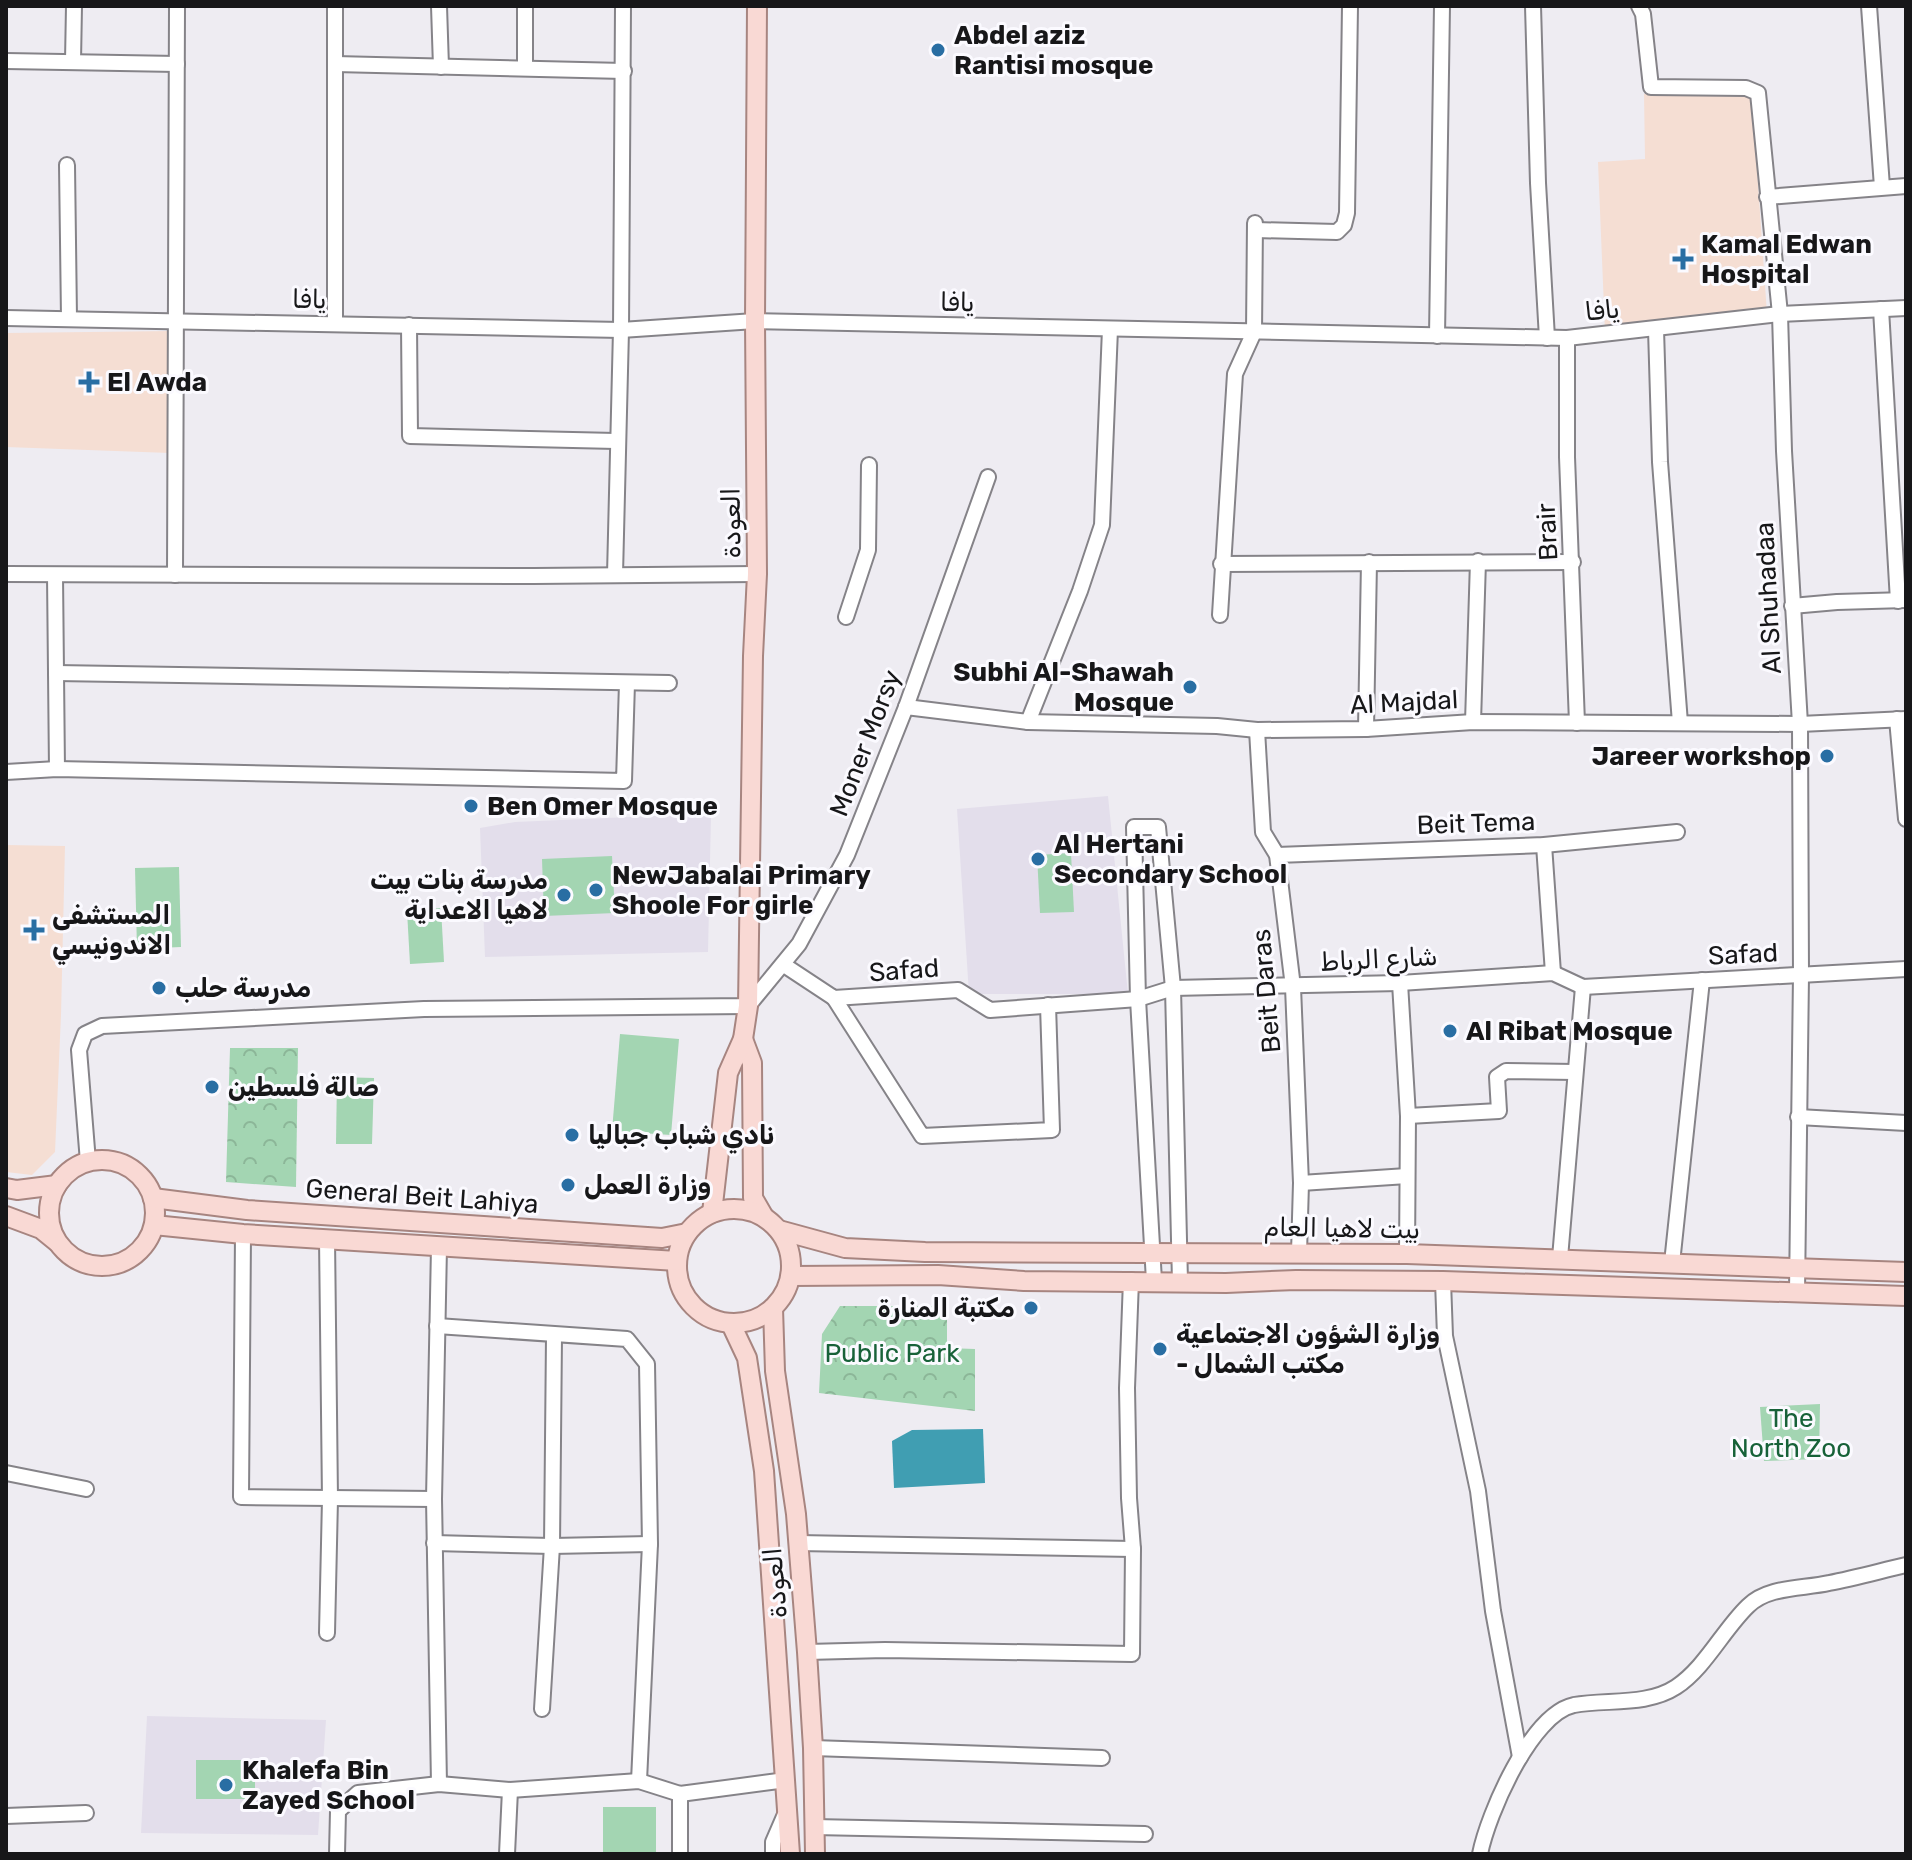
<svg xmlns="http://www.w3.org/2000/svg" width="1912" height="1860" font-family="Rubik,'Noto Sans Arabic',sans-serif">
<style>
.built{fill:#e3deeb}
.medical{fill:#f5ded3}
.park{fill:url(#park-crowns)}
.garden{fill:#a3d5b2}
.water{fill:#409eb2}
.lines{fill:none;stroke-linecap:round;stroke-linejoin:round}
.minor-casing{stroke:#858388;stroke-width:18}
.major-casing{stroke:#a78580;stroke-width:22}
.minor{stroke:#fff;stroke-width:14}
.major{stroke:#f9d9d4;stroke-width:18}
.poi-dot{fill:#296ea3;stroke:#fbfaff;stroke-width:3}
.labels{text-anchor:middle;stroke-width:6;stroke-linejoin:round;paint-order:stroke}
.poi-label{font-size:26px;font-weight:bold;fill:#171719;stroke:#fbfaff;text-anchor:start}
.street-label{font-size:26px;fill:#171719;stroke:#fbfaff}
.park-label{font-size:26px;fill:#186239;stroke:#fbfaff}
</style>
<defs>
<pattern id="park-crowns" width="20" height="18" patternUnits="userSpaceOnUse" patternTransform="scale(2)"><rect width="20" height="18" fill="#a3d5b2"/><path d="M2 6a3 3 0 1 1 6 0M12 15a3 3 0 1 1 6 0" fill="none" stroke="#8cb698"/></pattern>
</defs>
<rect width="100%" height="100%" fill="#eeecf2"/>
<g class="built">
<polygon points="1108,796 1128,994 969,994 957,809"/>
<polygon points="676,815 711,816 708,952 485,957 480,828 515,822"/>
<polygon points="147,1716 326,1720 318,1835 141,1833"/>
</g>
<g class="medical">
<polygon points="1745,93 1752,97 1767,314 1605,332 1598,162 1645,159 1644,94"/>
<polygon points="173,331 170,453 6,447 6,333"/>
<polygon points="6,845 65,846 61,1015 55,1152 32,1175 6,1172"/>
</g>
<g class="park">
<polygon points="230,1048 298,1048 296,1187 226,1182"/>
<polygon points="840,1306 947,1306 947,1348 975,1349 975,1411 819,1393 822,1334"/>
</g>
<g class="garden">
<polygon points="1071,853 1074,912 1040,913 1037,855"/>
<polygon points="612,856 615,913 544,916 542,859"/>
<polygon points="179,867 181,947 137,949 135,868"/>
<polygon points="441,908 444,962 410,964 407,911"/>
<polygon points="620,1034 679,1039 671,1135 612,1131"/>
<polygon points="337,1077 374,1078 372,1144 336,1144"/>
<polygon points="1820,1404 1819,1459 1764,1461 1760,1407"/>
<rect x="196" y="1760" width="59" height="39"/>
<rect x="603" y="1807" width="53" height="47"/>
</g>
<polygon class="water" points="983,1429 985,1483 894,1488 892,1441 912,1430"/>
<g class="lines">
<g class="minor-casing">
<g id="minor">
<polyline points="335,6 335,323"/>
<polyline points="439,6 441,67"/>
<polyline points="1533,6 1538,183 1547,338"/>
<polyline points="1639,6 1643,14 1651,87 1746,88 1758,93 1780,314 1784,451 1800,724 1801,975 1797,1292"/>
<polyline points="1869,6 1882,187"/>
<polyline points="6,61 177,64"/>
<polyline points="73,61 74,6"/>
<polyline points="335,64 624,71"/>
<polyline points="525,68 525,6"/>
<polyline points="67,165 69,318"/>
<polyline points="1767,197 1906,186"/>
<polyline points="1256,230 1337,232 1344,225 1347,213 1350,6"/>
<polyline points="1881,309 1898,601"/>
<polyline points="6,318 621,330 755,321 1567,338 1780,314 1906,308"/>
<polyline points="409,325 410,436 616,441"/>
<polyline points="1656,329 1660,462 1680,723"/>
<polyline points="1437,336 1442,6"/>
<polyline points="1567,338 1567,457 1577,723"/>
<polyline points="1221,564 1573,562"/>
<polyline points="6,574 534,576 757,574"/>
<polyline points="55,575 57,769"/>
<polyline points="175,575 177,6"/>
<polyline points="615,575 621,330 623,6"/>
<polyline points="1792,606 1837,602 1906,600"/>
<polyline points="1220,615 1235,374 1254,332 1255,223"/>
<polyline points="846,617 868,550 869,465"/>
<polyline points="56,673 669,683"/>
<polyline points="906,707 1028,722 1217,726 1257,730 1366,729 1473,722 1800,724 1906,719"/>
<polyline points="1897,719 1906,819"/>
<polyline points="1028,722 1080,591 1102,525 1110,329"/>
<polyline points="1473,722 1478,561"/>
<polyline points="1366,729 1369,562"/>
<polyline points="1257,730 1263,832 1277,855 1293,987 1301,1183 1299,1253"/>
<polyline points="6,772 57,769 624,781 627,683"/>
<polyline points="1544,845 1553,973"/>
<polyline points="1277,855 1544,845 1677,832"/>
<polyline points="784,965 834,998 958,990 990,1010 1138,999 1173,988 1400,983 1553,973 1583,987 1906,969"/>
<polyline points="1400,983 1408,1116 1407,1254"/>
<polyline points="834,998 922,1136 1052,1130 1048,1005"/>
<polyline points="1408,1116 1499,1111 1497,1077 1506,1071 1575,1072"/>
<polyline points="1798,1117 1906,1123"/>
<polyline points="88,1162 79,1050 85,1034 102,1026 424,1009 748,1006 799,944 847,855 906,707 988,477"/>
<polyline points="1301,1183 1407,1176"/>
<polyline points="243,1234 241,1497 434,1499"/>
<polyline points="327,1238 330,1499 327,1633"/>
<polyline points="439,1247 434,1499 439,1784"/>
<polyline points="1560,1258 1583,987"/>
<polyline points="1672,1263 1702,980"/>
<polyline points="1154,1281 1138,999 1134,827 1158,827 1173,988 1180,1282"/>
<polyline points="1443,1281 1445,1336 1478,1491 1493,1611 1520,1757"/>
<polyline points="437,1326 627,1339 647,1364 650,1544 639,1781"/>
<polyline points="6,1473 86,1489"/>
<polyline points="434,1543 552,1546 650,1544"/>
<polyline points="798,1543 1133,1549"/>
<polyline points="807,1652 885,1650 1132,1654 1133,1549 1129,1498 1127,1388 1131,1280"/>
<polyline points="542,1709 552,1546 554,1336"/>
<polyline points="813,1748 1102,1758"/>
<polyline points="680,1794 680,1854"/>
<polyline points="6,1816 86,1813"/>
<polyline points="814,1827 1145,1834"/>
<polyline points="337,1854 338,1811 358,1793 439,1784 510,1790 639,1781 680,1794 786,1780"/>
<polyline points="507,1854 510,1790"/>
<polyline points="773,1854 773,1842 786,1812"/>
<path d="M1480,1854C1488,1814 1531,1714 1574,1705C1607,1699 1647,1706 1676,1687C1705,1668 1723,1630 1748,1606C1768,1586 1803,1589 1829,1583C1855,1578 1880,1571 1906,1565"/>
</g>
</g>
<g class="major-casing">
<g id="major">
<polyline points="743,1039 752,1063 753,1198 764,1217"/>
<circle cx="102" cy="1213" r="53"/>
<polyline points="6,1188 17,1190 57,1185"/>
<polyline points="153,1198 247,1210 662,1238 687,1233"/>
<circle cx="734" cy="1266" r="57"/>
<polyline points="712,1213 728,1073 743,1039 748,1006 753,656 757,574 755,321 757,6"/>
<polyline points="6,1216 41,1229 57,1242"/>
<polyline points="154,1225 243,1234 677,1261"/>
<polyline points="779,1230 845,1248 925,1252 1407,1254 1906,1272"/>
<polyline points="791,1276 938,1275 1024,1281 1226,1283 1296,1280 1443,1281 1906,1296"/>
<polyline points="773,1308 775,1371 796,1514 807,1652 813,1748 815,1854"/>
<polyline points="731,1324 747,1358 764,1471 790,1854"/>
</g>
</g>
<use href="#minor" class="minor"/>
<use href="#major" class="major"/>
</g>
<g class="poi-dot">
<circle cx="938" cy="50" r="8"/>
<path d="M1679 247h8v8h8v8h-8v8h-8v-8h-8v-8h8z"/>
<path d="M85 370h8v8h8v8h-8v8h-8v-8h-8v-8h8z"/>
<circle cx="1190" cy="687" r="8"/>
<circle cx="1827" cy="756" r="8"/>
<circle cx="471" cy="806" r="8"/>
<circle cx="1038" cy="859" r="8"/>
<circle cx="596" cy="890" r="8"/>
<circle cx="564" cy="895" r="8"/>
<path d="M30 918h8v8h8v8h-8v8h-8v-8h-8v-8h8z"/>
<circle cx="159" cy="988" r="8"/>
<circle cx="1450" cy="1031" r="8"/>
<circle cx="212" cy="1087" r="8"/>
<circle cx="572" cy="1135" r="8"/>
<circle cx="568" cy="1185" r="8"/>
<circle cx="1031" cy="1308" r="8"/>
<circle cx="1160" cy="1349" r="8"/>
<circle cx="226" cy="1785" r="8"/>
</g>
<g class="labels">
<g class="poi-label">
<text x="954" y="44">Abdel aziz<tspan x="954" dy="30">Rantisi mosque</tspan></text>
<text x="1701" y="253">Kamal Edwan<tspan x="1701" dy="30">Hospital</tspan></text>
<text x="107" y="391">El Awda</text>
<text x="1174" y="681" text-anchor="end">Subhi Al-Shawah<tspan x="1174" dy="30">Mosque</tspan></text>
<text x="1811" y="765" text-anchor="end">Jareer workshop</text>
<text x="487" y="815">Ben Omer Mosque</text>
<text x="1054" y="853">Al Hertani<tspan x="1054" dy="30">Secondary School</tspan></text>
<text x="612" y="884">NewJabalai Primary<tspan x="612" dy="30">Shoole For girle</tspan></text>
<text x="548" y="889" text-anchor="end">مدرسة بنات بيت<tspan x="548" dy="30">لاهيا الاعداية</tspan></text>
<text x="52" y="924">المستشفى<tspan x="52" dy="30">الاندونيسي</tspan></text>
<text x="175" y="997">مدرسة حلب</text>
<text x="1466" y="1040">Al Ribat Mosque</text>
<text x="228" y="1096">صالة فلسطين</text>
<text x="588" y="1144">نادي شباب جباليا</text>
<text x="584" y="1194">وزارة العمل</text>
<text x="1015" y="1317" text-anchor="end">مكتبة المنارة</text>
<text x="1176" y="1343">وزارة الشؤون الاجتماعية<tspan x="1176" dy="30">- مكتب الشمال</tspan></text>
<text x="242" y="1779">Khalefa Bin<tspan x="242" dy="30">Zayed School</tspan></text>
</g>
<g class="street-label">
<text transform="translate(309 299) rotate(1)" y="9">يافا</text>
<text transform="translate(957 302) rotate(1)" y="9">يافا</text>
<text transform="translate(1602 310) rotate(-6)" y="9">يافا</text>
<text transform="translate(731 523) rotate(-91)" y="9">العودة</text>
<text transform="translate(1547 532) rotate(-93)" y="9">Brair</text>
<text transform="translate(1768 598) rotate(-93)" y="9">Al Shuhadaa</text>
<text transform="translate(1404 702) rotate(-3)" y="9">Al Majdal</text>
<text transform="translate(865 743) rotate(-69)" y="9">Moner Morsy</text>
<text transform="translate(1476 823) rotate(-2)" y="9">Beit Tema</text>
<text transform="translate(1743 954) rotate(-3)" y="9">Safad</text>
<text transform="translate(1379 959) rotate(-3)" y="9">شارع الرباط</text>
<text transform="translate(904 970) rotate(-4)" y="9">Safad</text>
<text transform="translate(1266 991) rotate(-95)" y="9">Beit Daras</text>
<text transform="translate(422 1196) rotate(4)" y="9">General Beit Lahiya</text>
<text transform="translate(1342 1228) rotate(1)" y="9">بيت لاهيا العام</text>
<text transform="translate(775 1583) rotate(-95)" y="9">العودة</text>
</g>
<g class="park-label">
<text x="892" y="1362">Public Park</text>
<text x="1791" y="1427">The<tspan x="1791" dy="30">North Zoo</tspan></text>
</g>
</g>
<rect width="1912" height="1860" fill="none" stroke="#171719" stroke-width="16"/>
</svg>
